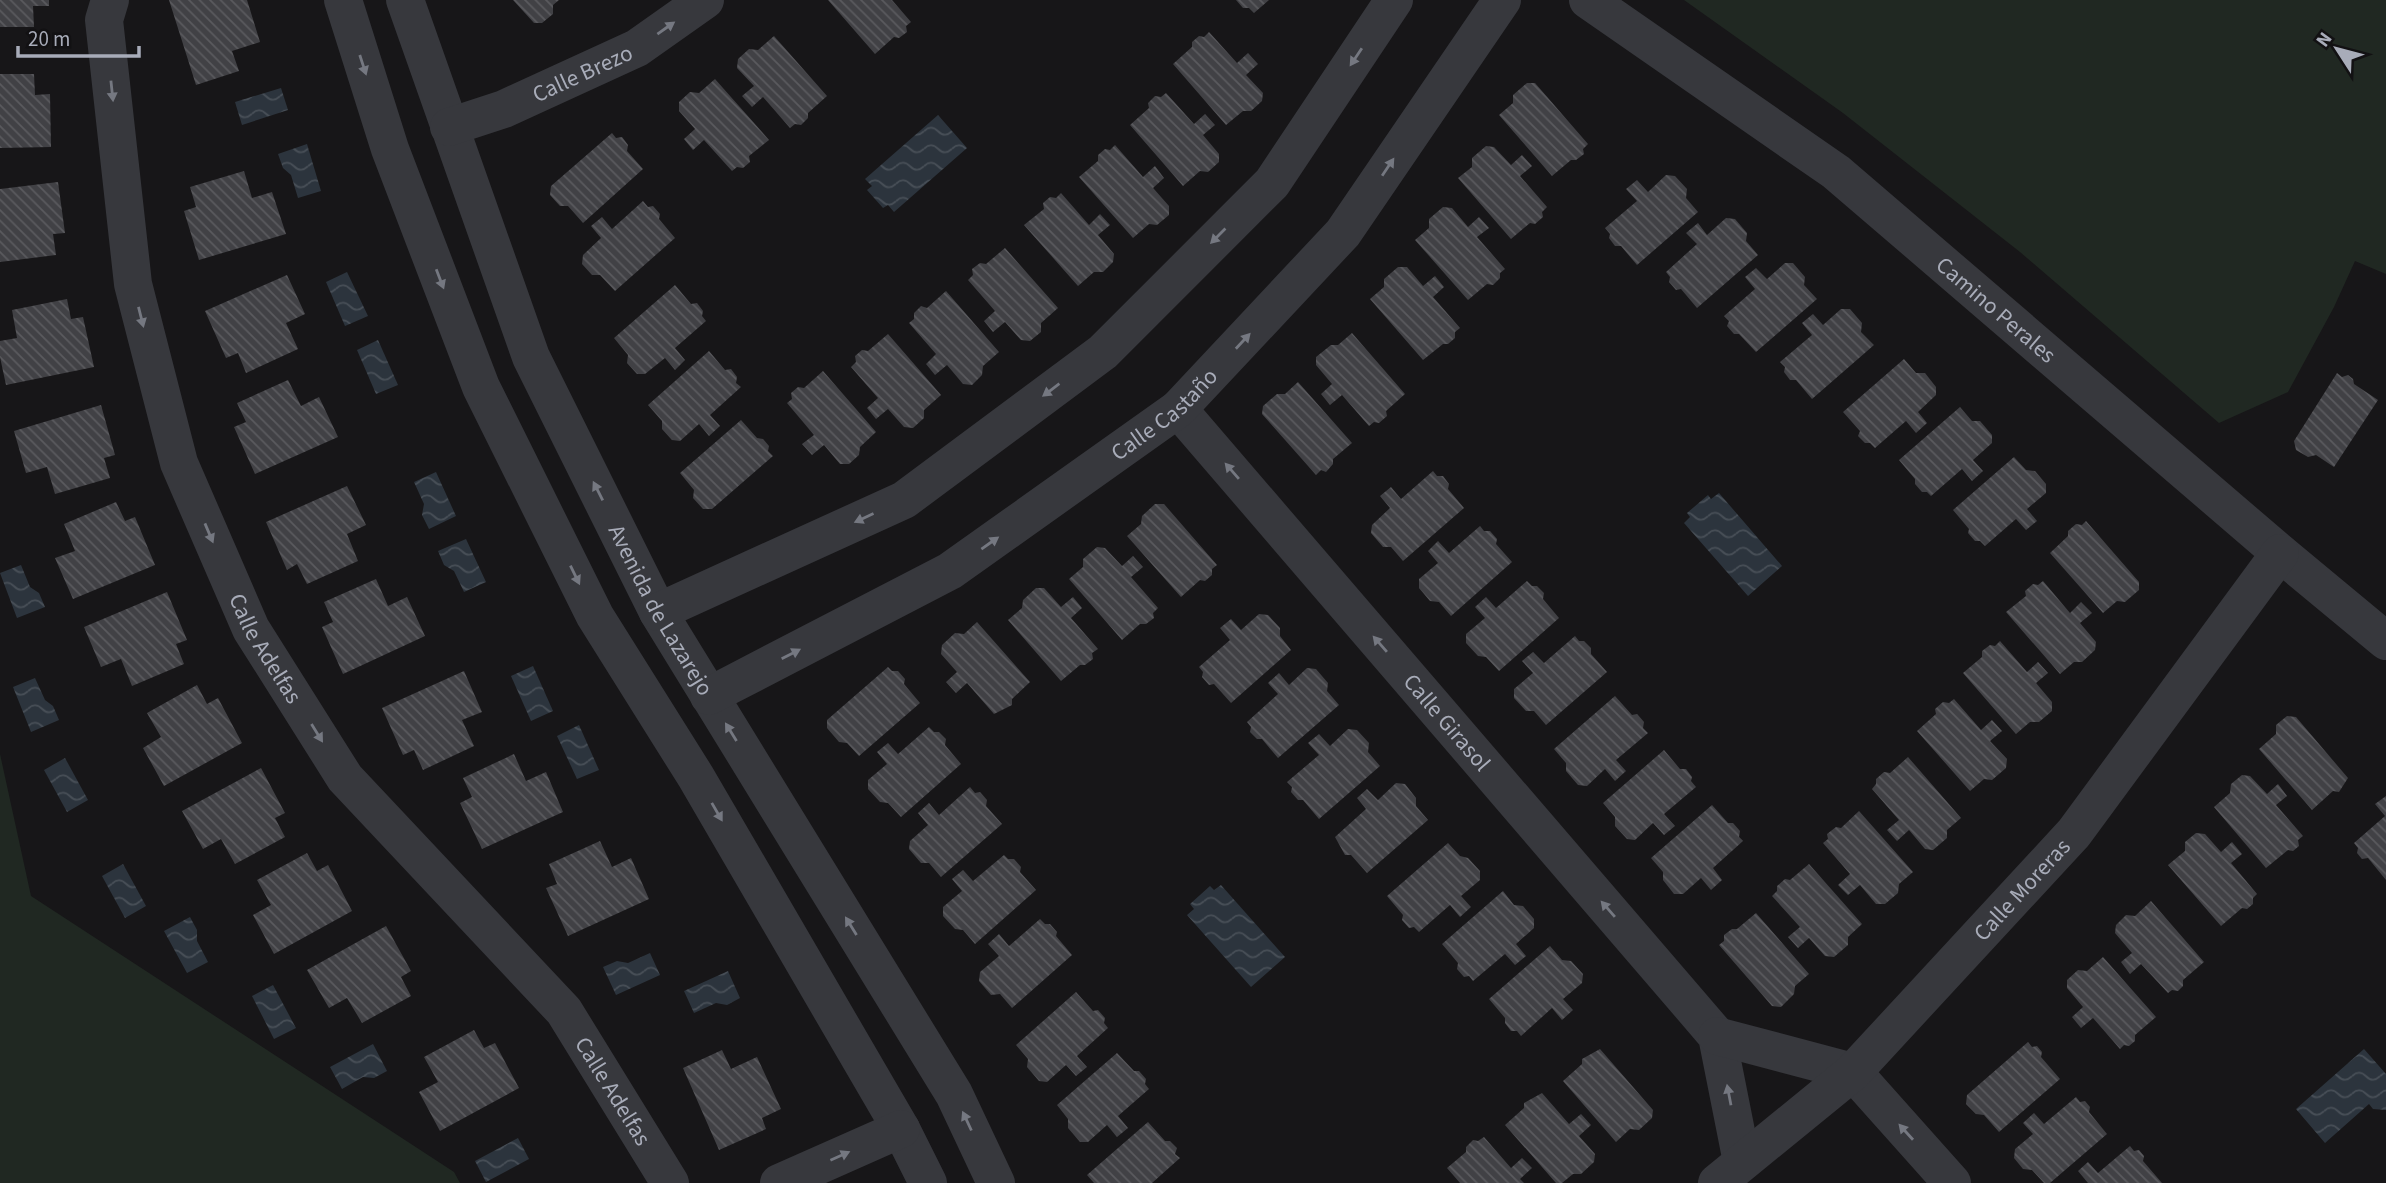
<svg xmlns="http://www.w3.org/2000/svg" width="2386" height="1183" font-family="'Source Sans 3',sans-serif">
<style>
.grass{fill:#202822}
.water{fill:url(#water-waves)}
.building{fill:url(#building-back-hatch)}
.lines{fill:none;stroke-linecap:round;stroke-linejoin:round}
.minor{stroke:#37383d;stroke-width:38}
.oneway{fill:#757881}
.labels{text-anchor:middle;stroke-width:5;stroke-linejoin:round;paint-order:stroke}
.street-label{font-size:23px;fill:#a8acb9;stroke:#121113}
</style>
<defs>
<pattern id="water-waves" width="16" height="10" patternUnits="userSpaceOnUse" patternTransform="scale(1.75)"><rect width="16" height="10" fill="#2c343d"/><path d="M0 5q4-4 8 0t8 0" fill="none" stroke="#484f57"/></pattern>
<pattern id="building-back-hatch" width="6" height="6" patternUnits="userSpaceOnUse" patternTransform="scale(1.75)"><rect width="6" height="6" fill="#414145"/><path d="M-1 5l2 2M0 0l6 6M5-1l2 2" fill="none" stroke="#5a5a5e"/></pattern>
</defs>
<rect width="100%" height="100%" fill="#171618"/>
<g class="grass">
<polygon points="1684,0 2386,0 2386,274 2355,261 2334,307 2288,392 2219,423 2020,252 1843,113"/>
<polygon points="0,754 31,896 454,1172 460,1183 0,1183"/>
</g>
<g class="water">
<polygon points="281,88 288,110 242,125 235,102"/>
<polygon points="938,115 967,148 894,212 888,205 883,208 867,190 872,186 865,179"/>
<polygon points="307,144 321,191 298,198 291,175 283,168 278,154"/>
<polygon points="347,272 368,316 345,326 326,282"/>
<polygon points="378,340 398,385 376,394 357,350"/>
<polygon points="436,472 456,516 429,529 422,515 424,504 414,482"/>
<polygon points="1719,493 1782,566 1748,596 1684,523 1690,517 1687,513 1708,495 1711,499"/>
<polygon points="466,539 486,582 464,592 454,571 444,565 438,551"/>
<polygon points="21,565 30,587 39,593 45,607 17,618 0,573"/>
<polygon points="533,666 553,711 531,721 511,676"/>
<polygon points="35,678 45,700 53,706 59,720 31,732 13,687"/>
<polygon points="579,725 599,770 577,779 557,736"/>
<polygon points="65,758 88,800 67,812 44,770"/>
<polygon points="123,864 146,906 125,918 102,876"/>
<polygon points="1221,885 1285,957 1251,987 1187,915 1194,909 1190,904 1210,886 1214,890"/>
<polygon points="190,917 197,930 197,941 208,962 187,973 164,931"/>
<polygon points="650,953 660,975 616,995 603,967 617,961 628,963"/>
<polygon points="728,971 740,998 727,1005 716,1003 694,1013 684,991"/>
<polygon points="273,985 296,1028 274,1039 252,996"/>
<polygon points="373,1044 387,1071 374,1078 363,1077 342,1089 330,1067"/>
<polygon points="2364,1049 2386,1074 2386,1110 2373,1109 2369,1104 2325,1143 2296,1109"/>
<polygon points="518,1138 529,1159 486,1182 475,1161"/>
</g>
<g class="building">
<polygon points="0,0 49,0 49,6 33,6 34,27 0,27"/>
<polygon points="169,0 247,0 260,42 232,51 239,71 196,85"/>
<polygon points="513,0 559,0 553,5 553,14 542,23 534,23"/>
<polygon points="828,0 892,0 911,22 906,26 907,32 899,38 894,37 875,54"/>
<polygon points="1236,0 1269,0 1254,13 1249,8 1243,8"/>
<polygon points="1209,32 1237,63 1248,53 1258,64 1246,75 1263,93 1262,101 1251,111 1243,111 1226,125 1173,64 1192,47 1192,42 1199,36 1204,37"/>
<polygon points="774,36 827,96 808,113 808,118 801,125 795,124 790,128 763,97 752,107 742,96 754,86 737,68 738,59 749,49 758,50"/>
<polygon points="0,74 34,74 35,95 50,94 51,147 0,148"/>
<polygon points="715,79 769,140 749,156 750,162 743,168 737,167 732,171 704,140 693,150 684,139 695,129 679,111 679,102 690,92 699,93"/>
<polygon points="1527,83 1535,83 1588,144 1583,149 1584,154 1576,160 1571,160 1552,176 1499,115 1513,103 1513,95"/>
<polygon points="1166,93 1194,124 1205,114 1215,125 1203,135 1219,154 1219,162 1208,172 1200,171 1183,186 1130,125 1149,108 1148,103 1155,96 1161,97"/>
<polygon points="612,133 616,138 622,137 628,145 627,151 643,169 583,223 568,206 560,206 550,195 551,186"/>
<polygon points="1115,145 1143,177 1155,166 1164,178 1153,188 1169,206 1169,215 1157,225 1149,224 1133,238 1079,177 1098,161 1098,155 1105,149 1110,150"/>
<polygon points="1486,146 1494,147 1511,165 1522,155 1532,166 1520,176 1547,207 1542,212 1543,217 1535,224 1530,223 1511,239 1458,178 1472,167 1472,158"/>
<polygon points="244,171 252,198 272,192 286,234 199,260 184,211 196,207 190,187"/>
<polygon points="1666,175 1675,176 1687,189 1686,198 1698,212 1637,265 1621,246 1615,246 1609,238 1610,234 1605,228 1637,201 1626,189 1637,180 1648,192"/>
<polygon points="58,182 65,233 53,234 56,255 0,262 0,189"/>
<polygon points="1061,193 1089,225 1100,214 1110,225 1098,235 1114,254 1113,262 1103,272 1094,272 1078,286 1024,225 1044,209 1043,203 1050,197 1056,198"/>
<polygon points="643,201 648,207 653,206 660,214 659,219 675,238 615,291 600,275 592,275 582,264 583,255 601,238 591,226 602,217 612,229"/>
<polygon points="1443,207 1452,208 1468,227 1479,217 1489,228 1477,237 1505,269 1500,273 1500,278 1493,285 1487,284 1468,300 1415,240 1429,228 1429,219"/>
<polygon points="1726,218 1735,219 1747,233 1746,241 1758,255 1697,308 1681,289 1676,290 1669,282 1670,277 1666,272 1697,244 1686,233 1698,223 1707,235"/>
<polygon points="1005,248 1058,308 1041,323 1041,332 1030,341 1021,340 1005,322 993,332 984,321 995,311 968,280 973,275 972,269 980,263 986,264"/>
<polygon points="1785,263 1793,263 1805,277 1804,285 1817,299 1756,352 1739,334 1734,334 1727,326 1729,321 1724,316 1755,289 1745,277 1756,268 1767,279"/>
<polygon points="1398,267 1407,267 1423,286 1435,276 1444,287 1433,297 1460,328 1455,332 1455,338 1448,344 1443,344 1423,360 1370,299 1384,287 1384,279"/>
<polygon points="287,275 305,314 286,323 298,349 246,373 238,353 226,358 205,311"/>
<polygon points="675,285 691,304 697,303 703,311 702,316 706,321 675,348 685,360 675,370 665,358 645,374 637,374 627,363 628,355 614,338"/>
<polygon points="946,291 999,352 983,366 982,375 972,385 963,384 947,365 935,375 926,364 936,354 909,323 914,319 914,313 921,306 927,308"/>
<polygon points="67,299 71,319 83,317 94,367 6,385 0,357 0,341 17,338 12,310"/>
<polygon points="1841,309 1850,309 1862,323 1861,332 1874,345 1812,399 1796,380 1790,380 1784,372 1785,367 1780,362 1812,335 1802,323 1813,314 1823,325"/>
<polygon points="1352,333 1405,394 1386,411 1387,416 1379,423 1374,422 1369,426 1342,395 1330,405 1321,394 1332,384 1316,365 1316,357 1331,345 1338,345"/>
<polygon points="888,334 941,395 924,410 924,418 913,428 904,427 888,409 876,419 867,408 878,398 851,367 856,362 855,356 862,350 868,351"/>
<polygon points="709,351 725,370 731,369 737,377 736,383 741,387 710,415 720,426 709,436 699,424 680,441 672,440 662,429 662,421 648,405"/>
<polygon points="1904,359 1916,373 1925,373 1936,387 1936,395 1918,412 1927,423 1916,433 1906,421 1875,448 1870,443 1865,443 1858,436 1860,431 1843,412"/>
<polygon points="823,371 876,432 860,447 859,455 849,464 840,464 824,445 812,455 802,444 814,435 787,403 792,399 791,393 798,387 804,388"/>
<polygon points="2337,373 2342,377 2348,375 2353,379 2354,384 2378,400 2334,467 2316,455 2308,457 2296,450 2294,441"/>
<polygon points="288,380 301,406 319,397 338,437 255,474 234,427 246,422 237,403"/>
<polygon points="1298,382 1352,443 1333,459 1333,464 1326,472 1321,470 1316,475 1262,414 1263,406 1277,394 1285,394"/>
<polygon points="101,405 115,455 104,458 110,478 55,494 47,467 26,473 14,431"/>
<polygon points="1960,407 1972,421 1980,421 1992,435 1992,443 1973,460 1983,471 1972,481 1962,469 1931,496 1927,492 1922,492 1915,484 1915,479 1899,460"/>
<polygon points="741,420 757,438 763,439 769,446 768,451 773,456 712,509 703,509 693,498 694,490 680,473"/>
<polygon points="2014,457 2026,470 2035,471 2046,484 2046,493 2027,509 2037,521 2026,530 2016,519 1985,546 1980,541 1975,541 1968,533 1969,529 1953,510"/>
<polygon points="1433,471 1437,476 1443,476 1449,484 1448,489 1464,508 1403,561 1391,547 1383,547 1371,533 1372,525 1390,508 1380,496 1391,487 1401,499"/>
<polygon points="347,486 366,525 347,534 358,561 307,584 297,564 287,570 266,522"/>
<polygon points="116,502 125,521 135,517 155,565 73,599 55,558 75,551 64,524"/>
<polygon points="1155,504 1164,504 1217,565 1212,569 1212,575 1205,581 1200,580 1181,597 1127,536 1141,524 1142,516"/>
<polygon points="2086,521 2139,582 2139,590 2125,602 2117,601 2103,613 2050,553 2068,536 2068,531 2076,524 2082,525"/>
<polygon points="1480,526 1484,531 1490,531 1497,539 1496,544 1512,562 1451,616 1439,602 1430,601 1419,588 1419,579 1438,563 1428,551 1438,541 1449,553"/>
<polygon points="1097,547 1105,548 1122,566 1133,556 1143,567 1131,577 1158,608 1153,613 1154,618 1146,624 1140,624 1122,640 1069,579 1083,567 1083,559"/>
<polygon points="376,579 388,606 407,597 425,636 343,674 322,627 333,622 324,602"/>
<polygon points="1527,581 1532,586 1537,586 1544,593 1543,599 1559,618 1499,671 1486,657 1478,656 1466,643 1466,634 1485,618 1475,607 1486,597 1496,608"/>
<polygon points="2043,581 2070,613 2081,602 2092,613 2080,623 2096,642 2095,650 2082,662 2074,662 2060,674 2006,612 2026,596 2025,591 2033,584 2038,585"/>
<polygon points="1036,588 1044,588 1061,607 1073,597 1082,608 1071,618 1098,649 1092,653 1093,659 1085,665 1080,665 1061,681 1008,620 1022,608 1023,600"/>
<polygon points="167,592 187,640 176,644 184,664 132,686 121,659 101,667 84,627"/>
<polygon points="1259,614 1268,615 1280,628 1280,636 1291,650 1231,703 1214,684 1209,685 1202,677 1203,672 1199,667 1230,640 1220,628 1231,619 1241,630"/>
<polygon points="977,622 1030,682 1012,699 1012,705 994,714 967,683 956,693 946,682 957,672 941,654 942,645 955,633 964,634"/>
<polygon points="1575,636 1579,641 1584,641 1591,648 1591,654 1607,672 1546,725 1534,711 1526,711 1514,698 1514,689 1533,673 1522,661 1533,652 1544,663"/>
<polygon points="2000,641 2027,672 2038,662 2048,673 2036,683 2052,702 2052,711 2039,722 2030,722 2016,734 1963,673 1982,657 1982,651 1990,645 1995,646"/>
<polygon points="888,667 892,671 898,671 905,679 904,684 920,703 859,756 847,743 839,742 827,728 827,720"/>
<polygon points="1307,668 1316,669 1328,683 1327,691 1339,705 1278,758 1262,739 1257,739 1250,732 1251,727 1247,722 1278,694 1268,683 1279,673 1289,685"/>
<polygon points="464,671 482,712 462,720 474,746 423,770 414,750 403,755 382,708"/>
<polygon points="197,685 207,704 218,698 242,743 164,786 143,748 161,737 147,713"/>
<polygon points="1615,696 1632,715 1637,714 1644,722 1643,728 1648,733 1616,760 1626,771 1615,781 1605,769 1587,786 1578,785 1566,771 1566,763 1554,749"/>
<polygon points="1954,699 1981,730 1992,720 2002,731 1990,741 2007,759 2006,768 1992,780 1984,779 1970,791 1917,731 1936,714 1935,709 1943,702 1949,703"/>
<polygon points="2287,716 2296,717 2348,778 2339,792 2333,791 2312,810 2259,749 2276,734 2276,725"/>
<polygon points="929,727 934,732 939,732 946,739 945,745 961,764 901,817 888,803 880,802 868,789 868,780 887,764 877,752 888,743 898,754"/>
<polygon points="1348,729 1357,730 1369,743 1368,752 1380,766 1319,819 1303,800 1298,800 1291,792 1292,787 1287,782 1319,755 1308,743 1319,734 1330,746"/>
<polygon points="1664,750 1680,769 1686,769 1692,777 1691,781 1696,787 1664,814 1675,826 1664,835 1653,823 1635,840 1627,839 1615,826 1615,817 1603,803"/>
<polygon points="514,754 526,781 546,772 563,812 482,849 460,803 472,797 463,778"/>
<polygon points="1908,757 1961,818 1947,830 1947,838 1933,850 1925,849 1909,830 1897,841 1887,830 1899,820 1872,789 1876,784 1876,779 1884,772 1890,773"/>
<polygon points="261,768 285,813 275,818 285,837 235,864 221,839 203,849 182,811"/>
<polygon points="2242,775 2250,776 2267,794 2278,784 2287,796 2276,805 2303,836 2298,840 2299,846 2293,851 2288,850 2266,868 2214,807 2230,793 2231,784"/>
<polygon points="1396,783 1405,784 1416,798 1416,806 1428,820 1367,873 1351,855 1345,855 1335,837 1366,809 1357,798 1367,789 1378,800"/>
<polygon points="970,787 975,793 980,792 987,800 986,806 1002,824 941,877 929,863 921,863 909,849 910,841 928,825 918,813 929,803 939,815"/>
<polygon points="2386,796 2386,880 2368,858 2362,859 2357,853 2358,848 2354,843 2385,816 2375,804"/>
<polygon points="1712,805 1728,823 1733,823 1740,831 1739,837 1743,841 1713,868 1722,880 1711,890 1701,878 1683,894 1674,894 1663,880 1663,872 1651,858"/>
<polygon points="1859,811 1913,872 1899,884 1898,893 1885,904 1876,904 1860,885 1848,895 1838,885 1850,874 1823,843 1828,839 1827,834 1836,827 1841,828"/>
<polygon points="2196,833 2205,834 2221,852 2232,842 2242,854 2231,863 2257,894 2253,898 2253,904 2247,909 2242,908 2221,926 2168,865 2185,851 2185,842"/>
<polygon points="600,841 612,867 631,858 649,899 568,936 546,888 557,884 549,864"/>
<polygon points="1448,843 1460,856 1468,858 1480,871 1480,880 1461,896 1471,907 1460,917 1450,905 1419,932 1414,927 1409,928 1402,920 1403,915 1387,896"/>
<polygon points="307,853 317,871 328,865 352,911 274,954 253,915 271,905 257,880"/>
<polygon points="1004,855 1008,859 1014,859 1021,867 1020,872 1036,890 975,944 963,930 955,929 943,916 943,907 962,891 952,879 963,870 973,881"/>
<polygon points="1809,864 1862,924 1848,937 1848,945 1834,957 1825,956 1809,938 1798,948 1788,937 1800,927 1772,896 1777,891 1777,886 1785,879 1790,880"/>
<polygon points="1503,891 1514,905 1523,906 1534,919 1534,928 1516,944 1526,956 1515,965 1505,954 1473,981 1469,976 1464,977 1457,969 1458,963 1442,944"/>
<polygon points="2151,901 2204,962 2183,980 2183,986 2178,991 2172,990 2168,993 2141,964 2130,974 2121,962 2132,953 2115,933 2116,925 2126,915 2135,916"/>
<polygon points="1756,913 1809,974 1795,986 1794,994 1781,1007 1772,1006 1719,945 1724,941 1724,935 1732,929 1737,929"/>
<polygon points="1040,919 1045,924 1050,924 1057,932 1056,936 1072,955 1012,1008 1000,994 991,995 979,981 980,972 999,956 988,944 999,934 1009,946"/>
<polygon points="386,926 411,971 401,977 411,996 362,1023 347,998 329,1008 307,970"/>
<polygon points="1550,946 1562,960 1571,961 1583,974 1582,983 1563,999 1573,1010 1562,1020 1552,1008 1521,1036 1517,1031 1511,1031 1505,1023 1505,1018 1489,999"/>
<polygon points="2103,957 2156,1017 2135,1035 2135,1041 2129,1046 2124,1045 2120,1049 2093,1018 2081,1028 2072,1017 2083,1007 2067,988 2067,980 2078,970 2087,971"/>
<polygon points="1076,992 1093,1011 1098,1010 1105,1018 1104,1023 1108,1028 1077,1056 1087,1067 1076,1076 1066,1065 1047,1082 1039,1081 1027,1067 1028,1059 1016,1045"/>
<polygon points="474,1030 484,1048 495,1043 519,1088 440,1131 419,1092 438,1082 424,1057"/>
<polygon points="2028,1042 2032,1047 2037,1046 2042,1052 2041,1057 2060,1079 1999,1132 1984,1115 1976,1114 1966,1104 1967,1095"/>
<polygon points="1600,1049 1653,1110 1652,1118 1639,1130 1630,1129 1616,1142 1563,1081 1582,1064 1582,1059"/>
<polygon points="722,1050 731,1069 757,1057 781,1109 762,1118 766,1129 719,1150 683,1068"/>
<polygon points="1117,1053 1134,1071 1139,1071 1146,1079 1145,1084 1149,1089 1118,1116 1128,1128 1117,1137 1107,1125 1088,1142 1080,1142 1068,1128 1068,1119 1057,1105"/>
<polygon points="1542,1093 1569,1124 1581,1114 1591,1125 1579,1136 1595,1154 1594,1162 1581,1174 1573,1174 1562,1183 1556,1183 1505,1125 1524,1108 1524,1103"/>
<polygon points="2076,1097 2080,1102 2085,1101 2090,1107 2089,1112 2107,1134 2050,1183 2044,1183 2032,1170 2023,1169 2014,1158 2015,1149 2033,1134 2023,1123 2034,1113 2044,1124"/>
<polygon points="1148,1122 1165,1141 1170,1141 1177,1148 1175,1154 1180,1158 1152,1183 1094,1183 1087,1175"/>
<polygon points="1484,1137 1511,1168 1522,1158 1532,1168 1520,1179 1524,1183 1460,1183 1447,1168 1466,1152 1466,1147 1473,1140 1478,1141"/>
<polygon points="2130,1146 2134,1151 2139,1150 2144,1156 2143,1161 2162,1183 2088,1183 2078,1171 2088,1162 2098,1173"/>
</g>
<g class="lines">
<g class="minor">
<path id="s1" d="M110,0L104,20L133,284L179,463L251,629L345,778L564,1011L670,1183"/>
<polyline points="343,0 390,149 481,387 595,616 696,777 901,1129 928,1183"/>
<path id="s2" d="M405,0L531,357L658,612L954,1094L996,1183"/>
<path id="s3" d="M1588,0L1836,172L2280,553L2386,641"/>
<path id="s4" d="M449,127L504,109L637,48L705,0"/>
<path id="s5" d="M1178,409L1717,1036L1742,1162"/>
<polyline points="658,612 904,500 1103,352 1272,183 1394,0"/>
<path id="s6" d="M709,696L950,571L1178,409L1343,233L1502,0"/>
<polyline points="1717,1036 1853,1072 1952,1183"/>
<polyline points="779,1183 901,1129"/>
<path id="s7" d="M1717,1183L1853,1072L2074,833L2280,553"/>
</g>
</g>
<defs><path id="oneway-solid" d="M-6-.8H1V-3.2L6.5 0L1 3.2V.8H-6Z" transform="scale(1.75)"/></defs>
<g class="oneway">
<use href="#oneway-solid" transform="translate(666 28) rotate(-35)"/>
<use href="#oneway-solid" transform="translate(1356 57) rotate(124)"/>
<use href="#oneway-solid" transform="translate(363 65) rotate(72)"/>
<use href="#oneway-solid" transform="translate(112 91) rotate(84)"/>
<use href="#oneway-solid" transform="translate(1388 167) rotate(-56)"/>
<use href="#oneway-solid" transform="translate(1218 236) rotate(135)"/>
<use href="#oneway-solid" transform="translate(440 279) rotate(69)"/>
<use href="#oneway-solid" transform="translate(141 317) rotate(76)"/>
<use href="#oneway-solid" transform="translate(1243 341) rotate(-47)"/>
<use href="#oneway-solid" transform="translate(1051 390) rotate(143)"/>
<use href="#oneway-solid" transform="translate(1232 471) rotate(-131)"/>
<use href="#oneway-solid" transform="translate(598 491) rotate(-117)"/>
<use href="#oneway-solid" transform="translate(864 518) rotate(155)"/>
<use href="#oneway-solid" transform="translate(209 533) rotate(67)"/>
<use href="#oneway-solid" transform="translate(990 543) rotate(-35)"/>
<use href="#oneway-solid" transform="translate(575 575) rotate(64)"/>
<use href="#oneway-solid" transform="translate(1380 644) rotate(-131)"/>
<use href="#oneway-solid" transform="translate(791 654) rotate(-27)"/>
<use href="#oneway-solid" transform="translate(731 732) rotate(-122)"/>
<use href="#oneway-solid" transform="translate(317 733) rotate(58)"/>
<use href="#oneway-solid" transform="translate(717 812) rotate(60)"/>
<use href="#oneway-solid" transform="translate(1608 909) rotate(-131)"/>
<use href="#oneway-solid" transform="translate(851 926) rotate(-122)"/>
<use href="#oneway-solid" transform="translate(1729 1095) rotate(-101)"/>
<use href="#oneway-solid" transform="translate(967 1121) rotate(-115)"/>
<use href="#oneway-solid" transform="translate(1906 1132) rotate(-132)"/>
<use href="#oneway-solid" transform="translate(840 1156) rotate(-24)"/>
</g>
<g class="labels">
<g class="street-label">
<text dy="8" stroke="none"><textPath href="#s4" startOffset="144">Calle Brezo</textPath></text>
<text dy="8" stroke="none"><textPath href="#s3" startOffset="513">Camino Perales</textPath></text>
<text dy="8" stroke="none"><textPath href="#s6" startOffset="537">Calle Castaño</textPath></text>
<text dy="8" stroke="none"><textPath href="#s2" startOffset="663">Avenida de Lazarejo</textPath></text>
<text dy="8" stroke="none"><textPath href="#s1" startOffset="676">Calle Adelfas</textPath></text>
<text dy="8" stroke="none"><textPath href="#s5" startOffset="413">Calle Girasol</textPath></text>
<text dy="8" stroke="none"><textPath href="#s7" startOffset="424">Calle Moreras</textPath></text>
<text dy="8" stroke="none"><textPath href="#s1" startOffset="1242">Calle Adelfas</textPath></text>
</g>
</g>
<g transform="translate(2337 49) rotate(306)" stroke="#121113" stroke-width="5" paint-order="stroke">
<path d="M0-5L12 26L0 18L-12 26Z" fill="#a8acb9"/>
<text y="-10" font-size="19" font-weight="bold" text-anchor="middle" fill="#a8acb9">N</text>
</g>
<path d="M18 46v10h121v-10" fill="none" stroke="#a8acb9" stroke-width="3.5"/>
<text x="28" y="46" font-size="21" fill="#a8acb9" stroke="#121113" stroke-width="5" paint-order="stroke">20 m</text>
</svg>
